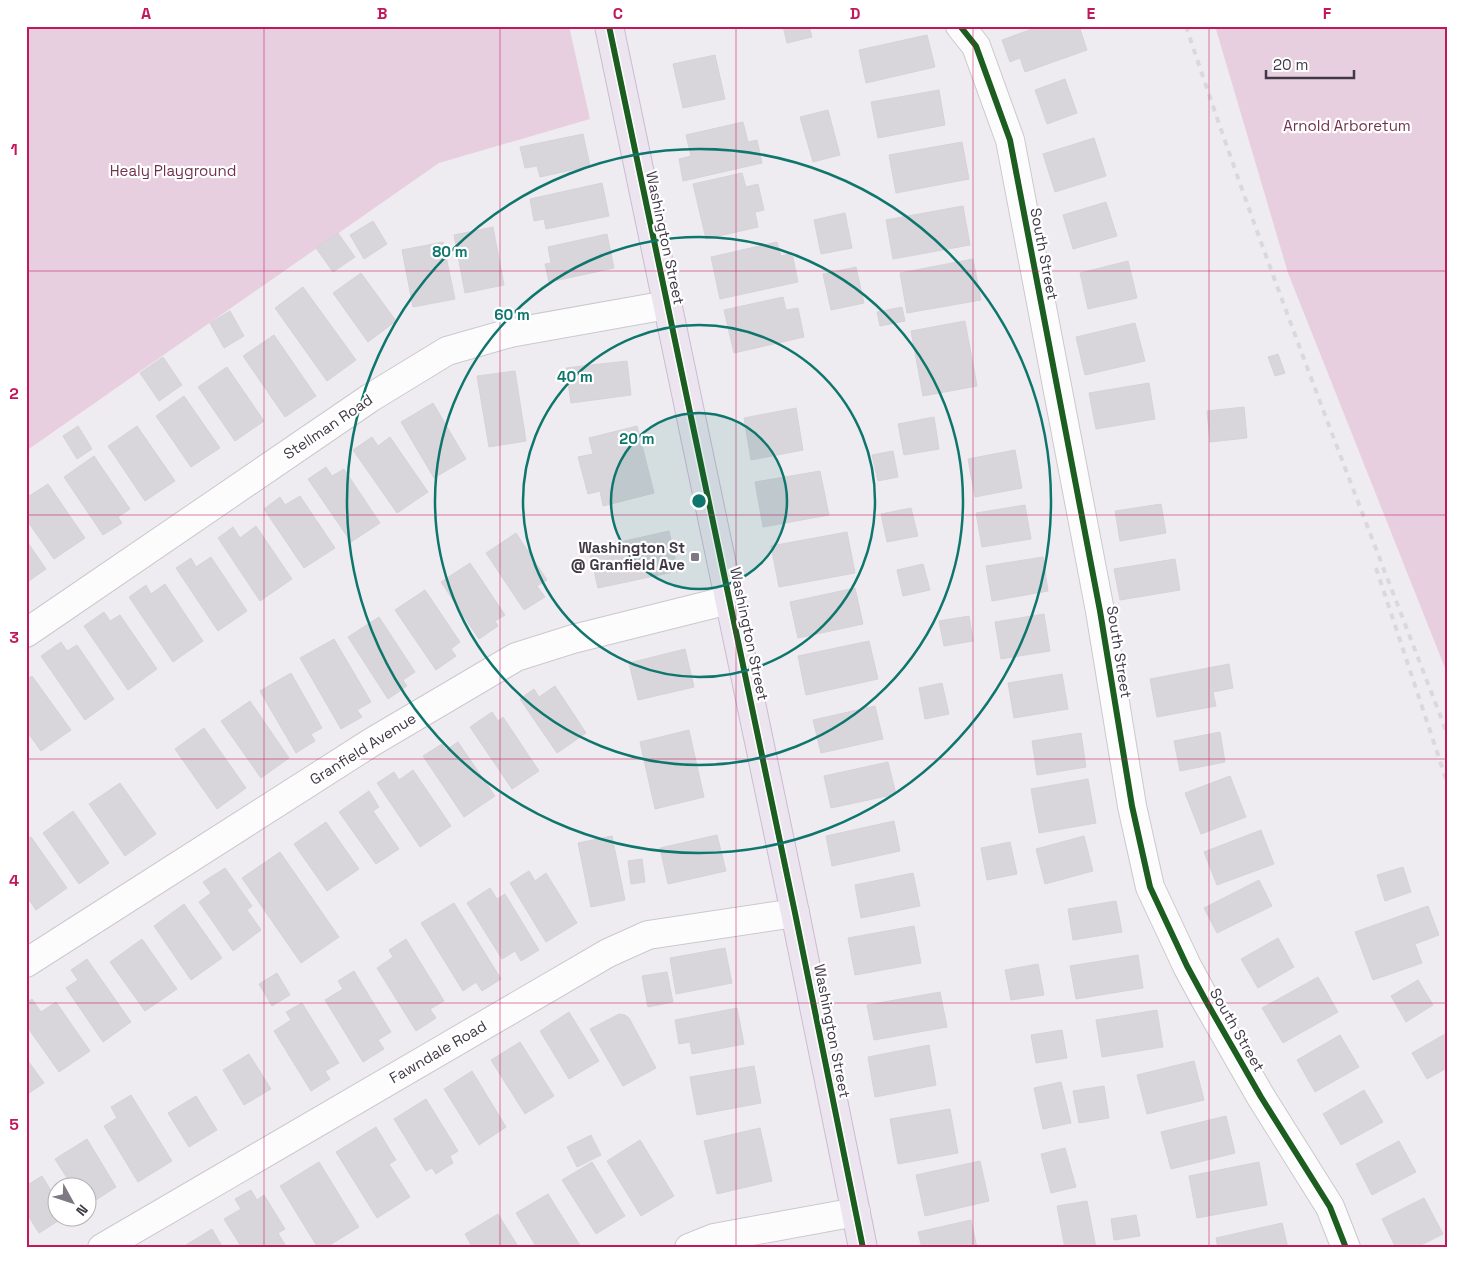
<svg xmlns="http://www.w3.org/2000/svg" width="1473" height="1274" font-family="'Space Grotesk',sans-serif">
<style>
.green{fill:#e8cfdf}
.building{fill:#d8d5db;stroke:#d6d2d9}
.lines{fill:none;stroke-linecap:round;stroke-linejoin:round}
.minor-casing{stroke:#cbc8ce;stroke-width:30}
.major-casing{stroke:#cabcd1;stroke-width:30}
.minor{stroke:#fdfcfd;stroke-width:28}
.major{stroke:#ece5f0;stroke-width:28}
.rail{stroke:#dad9da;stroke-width:4;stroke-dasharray:6 6;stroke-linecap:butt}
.cycleway-casing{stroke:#fff;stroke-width:9}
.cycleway{stroke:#1b5e20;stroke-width:6}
.grid{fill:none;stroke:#c2185b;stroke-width:1;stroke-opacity:0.55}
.ring{fill:none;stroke:#0f766e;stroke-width:2.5}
.poi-dot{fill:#7e7882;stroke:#fff;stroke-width:2}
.labels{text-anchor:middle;stroke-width:4.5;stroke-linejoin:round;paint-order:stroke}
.park-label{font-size:15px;fill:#72324d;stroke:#fff}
.street-label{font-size:15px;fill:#413946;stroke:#fff}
.poi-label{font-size:15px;font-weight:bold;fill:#413946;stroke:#fff;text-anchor:end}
.centre{fill:#0f766e;stroke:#fff;stroke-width:2.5}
.ring-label{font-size:15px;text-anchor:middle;font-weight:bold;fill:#0f766e;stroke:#fff;stroke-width:4.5;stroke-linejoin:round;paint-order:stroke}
.neatline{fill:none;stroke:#c2185b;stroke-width:2}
.grid-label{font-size:16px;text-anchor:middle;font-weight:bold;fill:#c2185b}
</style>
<rect width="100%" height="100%" fill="#efecf1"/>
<g class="green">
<polygon points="26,26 569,26 590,119 439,163 26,451"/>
<polygon points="1215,26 1447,26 1447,673 1288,273"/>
</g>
<g class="building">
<polygon points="783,26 809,26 812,37 787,43"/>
<polygon points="1040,26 1079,26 1087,50 1025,72 1020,58 1010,62 1002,40"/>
<polygon points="927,35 935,67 866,83 859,50"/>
<polygon points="715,55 725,99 683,108 673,64"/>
<polygon points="1065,79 1077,113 1047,124 1035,90"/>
<polygon points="939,90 945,125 878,138 871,102"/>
<polygon points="828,110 840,155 813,162 800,117"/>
<polygon points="743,122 748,142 757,140 762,163 683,181 679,159 691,156 686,135"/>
<polygon points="583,134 590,166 540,177 537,166 525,168 520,147"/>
<polygon points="1094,138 1106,176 1055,192 1043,154"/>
<polygon points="962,142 969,179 896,193 889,155"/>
<polygon points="742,173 746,187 758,184 764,210 755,212 758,227 706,239 693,184"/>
<polygon points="602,183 609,216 546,229 544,219 534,221 530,199"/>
<polygon points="1106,202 1117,236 1073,249 1063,215"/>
<polygon points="963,206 970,245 893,259 886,220"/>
<polygon points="845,213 852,248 821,254 814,220"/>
<polygon points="373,221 387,244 364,259 350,235"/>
<polygon points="493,227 504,285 465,293 454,235"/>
<polygon points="338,233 355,257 333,272 316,248"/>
<polygon points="607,234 614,268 549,282 545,264 551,263 548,247"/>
<polygon points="443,242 455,299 413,307 402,250"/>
<polygon points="777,242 781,256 792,253 798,282 720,299 711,257"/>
<polygon points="973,259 981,300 907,313 900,273"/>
<polygon points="1128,261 1137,298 1088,309 1080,273"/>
<polygon points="856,267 864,303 831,310 823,274"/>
<polygon points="361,273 396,321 368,342 333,293"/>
<polygon points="303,287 356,360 327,381 275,308"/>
<polygon points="783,297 786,310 798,308 804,337 734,353 724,310"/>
<polygon points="902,307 905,321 880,326 877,312"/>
<polygon points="230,311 244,336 224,348 210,323"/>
<polygon points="965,321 977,386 923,396 911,331"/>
<polygon points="1135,323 1145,361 1085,375 1076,337"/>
<polygon points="274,335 316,396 285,417 243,356"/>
<polygon points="1278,354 1285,373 1275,376 1268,357"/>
<polygon points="163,357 182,385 159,401 140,373"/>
<polygon points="627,361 631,395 571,403 566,368"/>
<polygon points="227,367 264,421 235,441 198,387"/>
<polygon points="515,371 526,441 489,447 477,376"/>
<polygon points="1149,383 1155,419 1096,429 1089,393"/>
<polygon points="184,396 220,448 191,467 156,416"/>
<polygon points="433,403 466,459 434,478 401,422"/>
<polygon points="1244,407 1247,438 1210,442 1207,411"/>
<polygon points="796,408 803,450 751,460 744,418"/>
<polygon points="934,417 939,449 904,455 898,424"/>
<polygon points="78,426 92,449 77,459 63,436"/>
<polygon points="137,426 175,481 145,501 108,446"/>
<polygon points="637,426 654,493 603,506 600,491 588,494 578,457 593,454 589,438"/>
<polygon points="372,437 378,446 390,437 428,492 397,513 353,450"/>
<polygon points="1015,450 1022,488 975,497 968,459"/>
<polygon points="893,451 898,477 878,481 872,455"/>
<polygon points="94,456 130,509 118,517 122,523 103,535 64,477"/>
<polygon points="326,467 332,476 344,469 380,523 351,542 308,479"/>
<polygon points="820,471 829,515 763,527 755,482"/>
<polygon points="48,484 85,538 54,559 26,519 26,498"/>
<polygon points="300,496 335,548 304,568 264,509 280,497 285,505"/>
<polygon points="1161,504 1166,533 1120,541 1115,511"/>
<polygon points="1025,505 1031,539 982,547 976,513"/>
<polygon points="911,508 918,536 887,542 881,514"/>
<polygon points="256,526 292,579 260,601 218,538 233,527 240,538"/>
<polygon points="669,531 678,571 598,588 589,549"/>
<polygon points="847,532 855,573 779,587 771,546"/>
<polygon points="516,533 547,580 537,586 545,597 524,610 486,553"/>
<polygon points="26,540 46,569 26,583"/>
<polygon points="211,557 247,611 218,631 176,568 191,558 196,567"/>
<polygon points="1043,557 1048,591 992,601 986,566"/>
<polygon points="1175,559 1180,590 1120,600 1114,569"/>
<polygon points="470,563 505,615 495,621 498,626 479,639 441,582"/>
<polygon points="923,564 930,590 903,596 897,570"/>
<polygon points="165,584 203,641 173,662 129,597 146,585 151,594"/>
<polygon points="855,588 863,624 798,638 790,602"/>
<polygon points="425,590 460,642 451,649 456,656 436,670 395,610"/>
<polygon points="104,612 110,621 120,615 157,669 128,690 84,626"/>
<polygon points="1044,614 1050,651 1001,659 995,622"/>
<polygon points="969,616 973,641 944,646 939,621"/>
<polygon points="379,617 415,672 403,680 407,686 388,699 348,637"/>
<polygon points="334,639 371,702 357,710 362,717 341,729 300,658"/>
<polygon points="869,641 878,679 806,695 798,656"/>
<polygon points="61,642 67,651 77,645 114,699 85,720 41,656"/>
<polygon points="685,649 694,687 638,700 629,663"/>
<polygon points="1229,664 1233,688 1213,692 1216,706 1157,717 1150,679"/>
<polygon points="291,673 322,728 311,734 315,741 296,753 260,691"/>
<polygon points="1062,674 1068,709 1014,718 1008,683"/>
<polygon points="32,676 71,730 41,751 26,730 26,680"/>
<polygon points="942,683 949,714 925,719 919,688"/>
<polygon points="555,686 586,733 557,753 520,699 534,689 539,697"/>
<polygon points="250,701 289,758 261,778 221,721"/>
<polygon points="875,706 883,739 821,753 813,720"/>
<polygon points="492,712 498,721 503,717 539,771 512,789 470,727"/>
<polygon points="204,728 246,788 217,809 175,749"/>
<polygon points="689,730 704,797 655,809 640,742"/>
<polygon points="1220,732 1225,762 1180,771 1174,741"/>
<polygon points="1081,733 1086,767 1037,775 1032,741"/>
<polygon points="458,742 495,796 464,817 423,756 442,744 446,750"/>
<polygon points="888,762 896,794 831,808 824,776"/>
<polygon points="413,770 451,826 420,847 377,783 394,772 399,780"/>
<polygon points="1230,776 1246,817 1201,834 1185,793"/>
<polygon points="1088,779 1096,823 1039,833 1031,789"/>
<polygon points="120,783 156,834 125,856 89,804"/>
<polygon points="369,791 379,807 373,811 399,849 376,864 339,812"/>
<polygon points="73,811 109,863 79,884 43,833"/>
<polygon points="894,821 900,851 832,866 826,836"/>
<polygon points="326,822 359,869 327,891 294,844"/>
<polygon points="1261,830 1274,864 1217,885 1204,852"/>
<polygon points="717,835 726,871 668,884 660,848"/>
<polygon points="612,836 625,900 591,907 578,843"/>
<polygon points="1084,836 1093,871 1045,884 1036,849"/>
<polygon points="31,837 67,888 36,910 26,895 26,840"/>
<polygon points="1010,842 1017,874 987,880 981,848"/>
<polygon points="280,852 339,937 301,963 242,878"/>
<polygon points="642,859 645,882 631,884 628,861"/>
<polygon points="1403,867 1411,892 1385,901 1377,875"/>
<polygon points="225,868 252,906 247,910 261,930 233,951 199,902 211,893 203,882"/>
<polygon points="529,871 535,881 546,873 577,923 546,942 510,883"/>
<polygon points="913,873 920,906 861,918 855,885"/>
<polygon points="1259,880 1272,906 1217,933 1204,908"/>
<polygon points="490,888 497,899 505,894 539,950 521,961 515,951 502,959 467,903"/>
<polygon points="1116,901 1122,932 1073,940 1068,909"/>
<polygon points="454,903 501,979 482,991 476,982 463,991 421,923"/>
<polygon points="184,904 222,958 191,980 154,926"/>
<polygon points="1428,906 1439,935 1415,944 1422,963 1373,980 1355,932"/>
<polygon points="914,926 921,963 855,975 848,938"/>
<polygon points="1278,938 1294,967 1258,988 1241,959"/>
<polygon points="142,939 177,989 145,1011 110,962"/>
<polygon points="406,939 444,1001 430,1009 436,1018 416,1031 377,968 393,957 389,950"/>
<polygon points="725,948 732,983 676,994 670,958"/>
<polygon points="1138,955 1143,988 1076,999 1070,966"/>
<polygon points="87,959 131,1022 103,1042 66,988 78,980 71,970"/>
<polygon points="1038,964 1044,995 1011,1000 1005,970"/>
<polygon points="354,971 391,1032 378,1040 384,1049 363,1062 325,1000 343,989 338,981"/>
<polygon points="667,972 673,1002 648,1007 642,976"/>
<polygon points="277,973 290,995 272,1006 259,984"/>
<polygon points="1318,977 1338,1012 1283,1043 1262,1008"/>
<polygon points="1418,980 1433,1005 1406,1022 1391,996"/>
<polygon points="940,992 947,1027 874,1040 867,1005"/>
<polygon points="32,999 41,1012 56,1002 90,1051 59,1072 26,1025 26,1003"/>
<polygon points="302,1003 339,1063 325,1071 330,1079 311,1091 274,1031 291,1020 286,1012"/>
<polygon points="737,1008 744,1044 692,1054 690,1042 679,1044 675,1020"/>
<polygon points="1157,1010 1163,1047 1102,1057 1096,1020"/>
<polygon points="569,1012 599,1061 569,1079 540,1031"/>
<polygon points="619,1014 625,1015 629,1018 656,1068 623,1086 590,1029"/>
<polygon points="1062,1030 1067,1058 1036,1063 1031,1035"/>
<polygon points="1447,1033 1447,1068 1427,1079 1412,1053"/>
<polygon points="1340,1035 1359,1067 1315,1092 1297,1060"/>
<polygon points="520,1042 554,1096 525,1114 491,1060"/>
<polygon points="929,1045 936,1085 875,1097 868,1057"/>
<polygon points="249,1054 271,1089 244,1105 223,1070"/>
<polygon points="26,1058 44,1083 26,1095"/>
<polygon points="1194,1061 1204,1100 1147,1114 1137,1075"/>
<polygon points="754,1066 761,1103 697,1115 690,1077"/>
<polygon points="472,1071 506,1127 479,1145 444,1089"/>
<polygon points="1061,1082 1071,1123 1043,1129 1034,1088"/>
<polygon points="1104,1086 1109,1118 1079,1123 1073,1091"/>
<polygon points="1364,1090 1383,1122 1341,1145 1323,1114"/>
<polygon points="131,1095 172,1161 138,1182 104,1126 117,1118 111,1107"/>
<polygon points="196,1096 217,1130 189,1147 168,1113"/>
<polygon points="426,1099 458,1151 450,1156 453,1163 436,1174 432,1168 426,1171 394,1119"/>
<polygon points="950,1109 958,1153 898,1164 890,1119"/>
<polygon points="1226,1116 1235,1153 1171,1169 1161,1132"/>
<polygon points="376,1127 396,1160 389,1164 410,1197 377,1218 336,1152"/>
<polygon points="760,1128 772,1181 717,1194 704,1141"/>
<polygon points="591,1135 601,1155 577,1167 567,1147"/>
<polygon points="87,1139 116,1187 88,1205 88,1186 72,1186 55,1159"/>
<polygon points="640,1140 674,1196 641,1216 607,1161"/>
<polygon points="1399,1141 1416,1172 1372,1195 1356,1164"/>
<polygon points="1065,1148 1076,1187 1051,1193 1041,1154"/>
<polygon points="980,1161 989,1201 925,1216 916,1175"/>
<polygon points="319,1162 359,1227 325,1248 318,1248 280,1186"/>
<polygon points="592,1162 625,1216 596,1234 562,1180"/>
<polygon points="1259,1162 1267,1205 1197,1218 1189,1176"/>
<polygon points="42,1176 58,1202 58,1216 66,1216 39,1233 26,1212 26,1186"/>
<polygon points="251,1190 257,1200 264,1195 285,1229 278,1233 287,1248 242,1248 224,1219 241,1209 235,1199"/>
<polygon points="548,1194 581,1247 581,1248 537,1248 516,1213"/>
<polygon points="1424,1198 1443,1234 1415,1248 1396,1248 1382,1219"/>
<polygon points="1087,1201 1096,1248 1065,1248 1057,1206"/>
<polygon points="498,1214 519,1248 473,1248 465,1234"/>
<polygon points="1136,1215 1140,1236 1114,1240 1111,1219"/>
<polygon points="971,1220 977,1248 922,1248 918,1232"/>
<polygon points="1282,1223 1288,1248 1218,1248 1216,1238"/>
<polygon points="212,1229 223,1248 181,1248"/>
</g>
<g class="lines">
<g class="minor-casing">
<g id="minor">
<polyline points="960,26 976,46 1010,140 1100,611 1132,806 1150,887 1187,966 1206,1001 1261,1097 1330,1207 1346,1248"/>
<polyline points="26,633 370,398 447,351 510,333 667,305"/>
<polyline points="26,963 372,742 516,657 573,639 729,600"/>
<polyline points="102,1248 608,953 648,935 795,913"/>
<polyline points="689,1248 714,1238 856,1212"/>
</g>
</g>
<g class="major-casing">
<polyline id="major" points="609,26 795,913 863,1248"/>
</g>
<use href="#minor" class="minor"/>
<use href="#major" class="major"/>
<g class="rail">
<path d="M1186,26C1265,265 1357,499 1447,733"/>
<polyline points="1376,568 1447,782"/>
</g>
<g class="cycleway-casing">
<g id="cycleway">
<polyline points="609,26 795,913 863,1248"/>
<polyline points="960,26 976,46 1010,140 1100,611 1132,806 1150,887 1187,966 1206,1001 1261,1097 1330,1207 1346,1248"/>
</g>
</g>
<use href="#cycleway" class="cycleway"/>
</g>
<path class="grid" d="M264,26V1248M500,26V1248M736,26V1248M973,26V1248M1209,26V1248M26,271H1447M26,515H1447M26,759H1447M26,1003H1447"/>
<circle cx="699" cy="501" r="88" fill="#0f766e" fill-opacity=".12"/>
<g class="ring">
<circle cx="699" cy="501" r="88"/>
<circle cx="699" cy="501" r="176"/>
<circle cx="699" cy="501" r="264"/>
<circle cx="699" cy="501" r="352"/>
</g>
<rect class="poi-dot" x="690" y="552" width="10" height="10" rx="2.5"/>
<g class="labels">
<g class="park-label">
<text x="1347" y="131">Arnold Arboretum</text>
<text x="173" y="176">Healy Playground</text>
</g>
<g class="street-label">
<text transform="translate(665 238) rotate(78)" y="5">Washington Street</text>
<text transform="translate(1044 254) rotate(79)" y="5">South Street</text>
<text transform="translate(328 427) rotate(-34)" y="5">Stellman Road</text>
<text transform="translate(749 634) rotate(78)" y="5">Washington Street</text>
<text transform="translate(1119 652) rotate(81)" y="5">South Street</text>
<text transform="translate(363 749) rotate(-32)" y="5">Granfield Avenue</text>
<text transform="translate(1237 1030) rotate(60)" y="5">South Street</text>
<text transform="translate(832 1031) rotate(79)" y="5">Washington Street</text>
<text transform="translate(438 1052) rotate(-30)" y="5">Fawndale Road</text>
</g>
<g class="poi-label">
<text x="685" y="553">Washington St<tspan x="685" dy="17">@ Granfield Ave</tspan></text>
</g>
</g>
<circle cx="699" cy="501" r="8" class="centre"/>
<g class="ring-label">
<text x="450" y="257">80 m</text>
<text x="512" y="320">60 m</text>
<text x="575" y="382">40 m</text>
<text x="637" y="444">20 m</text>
</g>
<rect width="1473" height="1274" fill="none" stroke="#ffffff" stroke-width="55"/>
<g transform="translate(72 1202) rotate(130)"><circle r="24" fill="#ffffff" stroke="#b3b0b5"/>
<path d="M0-4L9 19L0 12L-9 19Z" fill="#7e7882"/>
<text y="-8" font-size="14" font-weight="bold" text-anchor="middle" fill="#413946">N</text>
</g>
<path d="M1266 70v8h88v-8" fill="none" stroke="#413946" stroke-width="2.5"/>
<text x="1273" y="70" font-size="15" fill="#413946" stroke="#ffffff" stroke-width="4" paint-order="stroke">20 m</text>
<rect x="28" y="28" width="1418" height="1218" class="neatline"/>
<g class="grid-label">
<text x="146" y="19">A</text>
<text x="382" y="19">B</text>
<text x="618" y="19">C</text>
<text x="855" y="19">D</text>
<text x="1091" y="19">E</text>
<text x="1327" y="19">F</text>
<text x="14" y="155">1</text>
<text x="14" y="399">2</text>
<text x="14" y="643">3</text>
<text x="14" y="886">4</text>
<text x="14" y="1130">5</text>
</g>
</svg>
